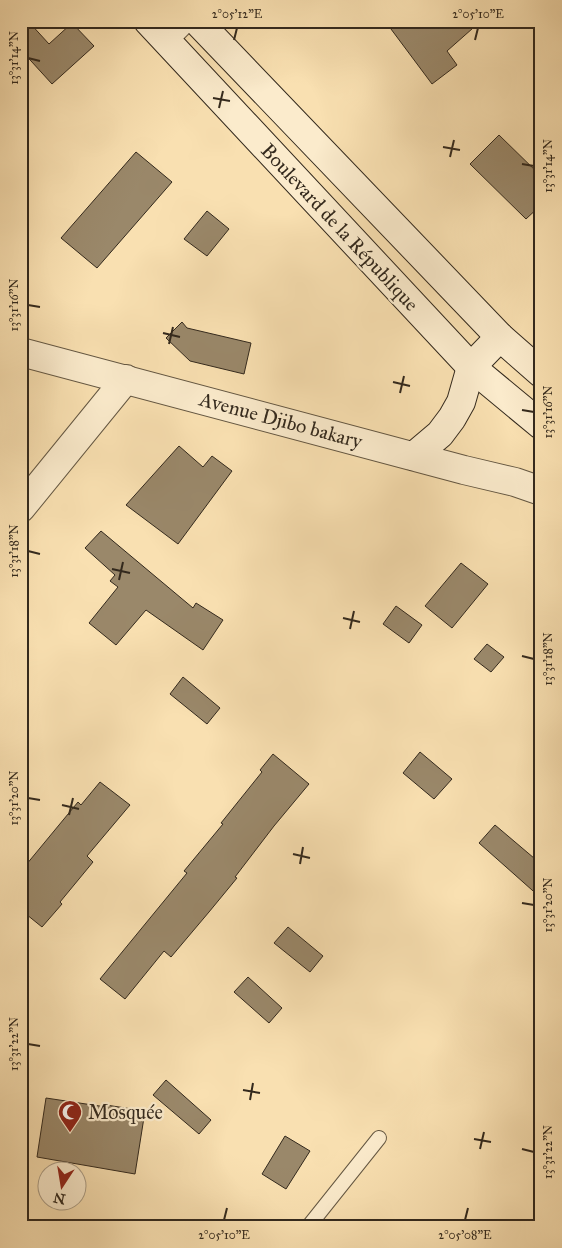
<svg xmlns="http://www.w3.org/2000/svg" width="562" height="1248" font-family="'IM FELL Great Primer',serif">
<style>
.building{fill:#9a886a;stroke:#33291d}
.lines{fill:none;stroke-linecap:round;stroke-linejoin:round}
.service-casing{stroke:#645742;stroke-width:16}
.tertiary-casing{stroke:#645742;stroke-width:30}
.secondary-casing{stroke:#33291d;stroke-width:30}
.service{stroke:#fbebcc;stroke-width:14}
.tertiary{stroke:#fbebcc;stroke-width:28}
.secondary{stroke:#fbebcc;stroke-width:28}
.ticks{fill:none;stroke:#33291d;stroke-width:2}
.labels{text-anchor:middle;stroke-width:4.5;stroke-linejoin:round;paint-order:stroke}
.street-label{font-size:20px;fill:#33291d;stroke:#fbebcc}
.poi-label{font-size:20px;fill:#33291d;stroke:#fbebcc;text-anchor:start}
.neatline{fill:none;stroke:#33291d;stroke-width:2}
.ticks-label{font-size:12px;text-anchor:middle;fill:#33291d}
</style>
<rect width="100%" height="100%" fill="#f9e0b1"/>
<filter id="stains"><feTurbulence type="fractalNoise" baseFrequency=".004" numOctaves="4"/><feColorMatrix values="0 0 0 0 .2 0 0 0 0 .09 0 0 0 0 .02 0 0 0 .5 -.17"/></filter>
<radialGradient id="worn" r=".72"><stop offset=".6" stop-color="#630" stop-opacity="0"/><stop offset="1" stop-color="#630" stop-opacity=".3"/></radialGradient>
<g class="building">
<polygon points="21,21 28,21 49,44 72,23 94,46 52,84 21,50"/>
<polygon points="385,21 481,21 447,51 457,65 432,84"/>
<polygon points="499,135 541,176 541,205 526,219 470,164"/>
<polygon points="136,152 172,182 97,268 61,238"/>
<polygon points="207,211 229,229 207,256 184,239"/>
<polygon points="182,322 187,328 251,343 244,374 190,361 166,338"/>
<polygon points="179,446 203,467 212,456 232,471 178,544 126,505"/>
<polygon points="101,531 193,608 196,603 223,620 203,650 146,610 116,645 89,623 118,587 110,581 115,575 85,548"/>
<polygon points="461,563 488,584 452,628 425,606"/>
<polygon points="396,606 422,625 409,643 383,624"/>
<polygon points="487,644 504,657 491,672 474,659"/>
<polygon points="183,677 220,708 207,724 170,694"/>
<polygon points="420,752 452,779 434,799 403,773"/>
<polygon points="273,754 309,784 274,826 235,877 237,878 209,912 171,957 164,951 125,999 100,979 187,873 184,871 223,824 221,823 262,772 260,770"/>
<polygon points="100,782 130,805 87,856 93,862 60,902 62,904 42,927 21,910 21,871 78,802 81,805"/>
<polygon points="495,825 541,864 541,898 479,843"/>
<polygon points="288,927 323,956 310,972 274,943"/>
<polygon points="248,977 282,1008 269,1023 234,992"/>
<polygon points="166,1080 211,1120 199,1134 153,1095"/>
<polygon points="46,1098 106,1107 106,1105 145,1111 135,1174 37,1157"/>
<polygon points="285,1136 310,1151 286,1189 262,1174"/>
</g>
<g class="lines">
<g class="service-casing">
<g id="service">
<polyline points="168,44 191,21"/>
<polyline points="308,1227 379,1138"/>
</g>
</g>
<g class="tertiary-casing">
<g id="tertiary">
<polyline points="21,352 464,470 515,482 541,491"/>
<polyline points="21,508 126,379"/>
</g>
</g>
<g class="secondary-casing">
<g id="secondary">
<polyline points="148,21 471,367 541,425"/>
<polyline points="197,21 500,337 541,373"/>
<polyline points="414,456 440,434 452,418 461,402 471,367 500,337"/>
</g>
</g>
<use href="#service" class="service"/>
<use href="#tertiary" class="tertiary"/>
<use href="#secondary" class="secondary"/>
</g>
<path class="ticks" d="M234,40L237,28M475,40L478,28M28,58L40,61M213,98L230,101M219,108L223,91M443,147L460,150M450,157L454,140M522,164L534,166M28,305L40,307M163,333L180,337M169,344L173,327M393,382L410,386M400,393L404,376M522,410L534,412M28,551L40,554M112,569L130,573M119,580L123,562M343,618L360,622M350,629L354,611M522,656L534,659M28,798L40,800M62,805L79,809M69,815L73,798M293,854L310,858M300,864L303,847M522,903L534,905M28,1044L40,1046M243,1090L260,1093M250,1100L253,1083M474,1139L491,1142M480,1149L484,1132M522,1149L534,1152M224,1220L227,1208M465,1220L468,1208"/>
<defs>
<g id="mosque-pin" transform="scale(1.25)"><path d="M0 17L-7.5 6A9.5 9.5 0 1 1 7.5 6Z" fill="#8f2418" stroke="#fbebcc"/><path d="M3.5-4.9A6 6 0 1 0 3.5 4.9A5 5 0 1 1 3.5-4.9Z" fill="#fff"/></g>
</defs>
<g fill-rule="evenodd">
<use href="#mosque-pin" x="70" y="1112"/>
</g>
<g class="labels">
<g class="street-label">
<text transform="translate(340 227) rotate(47)" y="7">Boulevard de la République</text>
<text transform="translate(281 420) rotate(15)" y="7">Avenue Djibo bakary</text>
</g>
<g class="poi-label">
<text x="88" y="1119">Mosquée</text>
</g>
</g>
<rect width="562" height="1248" fill="none" stroke="#f9e0b1" stroke-width="55"/>
<g transform="translate(62 1186) rotate(192)"><circle r="24" fill="#fbebcc" stroke="#ab9d86"/>
<path d="M0-4L9 19L0 12L-9 19Z" fill="#8f2418"/>
<text y="-8" font-size="14" font-weight="bold" text-anchor="middle" fill="#33291d">N</text>
</g>
<rect x="28" y="28" width="506" height="1192" class="neatline"/>
<g class="ticks-label">
<text x="237" y="18">2°05'12"E</text>
<text x="478" y="18">2°05'10"E</text>
<text transform="translate(14 58) rotate(-90)" y="4">13°31'14"N</text>
<text transform="translate(548 166) rotate(-90)" y="4">13°31'14"N</text>
<text transform="translate(14 305) rotate(-90)" y="4">13°31'16"N</text>
<text transform="translate(548 412) rotate(-90)" y="4">13°31'16"N</text>
<text transform="translate(14 551) rotate(-90)" y="4">13°31'18"N</text>
<text transform="translate(548 659) rotate(-90)" y="4">13°31'18"N</text>
<text transform="translate(14 798) rotate(-90)" y="4">13°31'20"N</text>
<text transform="translate(548 905) rotate(-90)" y="4">13°31'20"N</text>
<text transform="translate(14 1044) rotate(-90)" y="4">13°31'22"N</text>
<text transform="translate(548 1152) rotate(-90)" y="4">13°31'22"N</text>
<text x="224" y="1239">2°05'10"E</text>
<text x="465" y="1239">2°05'08"E</text>
</g>
<rect width="100%" height="100%" filter="url(#stains)"/>
<rect width="100%" height="100%" fill="url(#worn)"/>
</svg>
